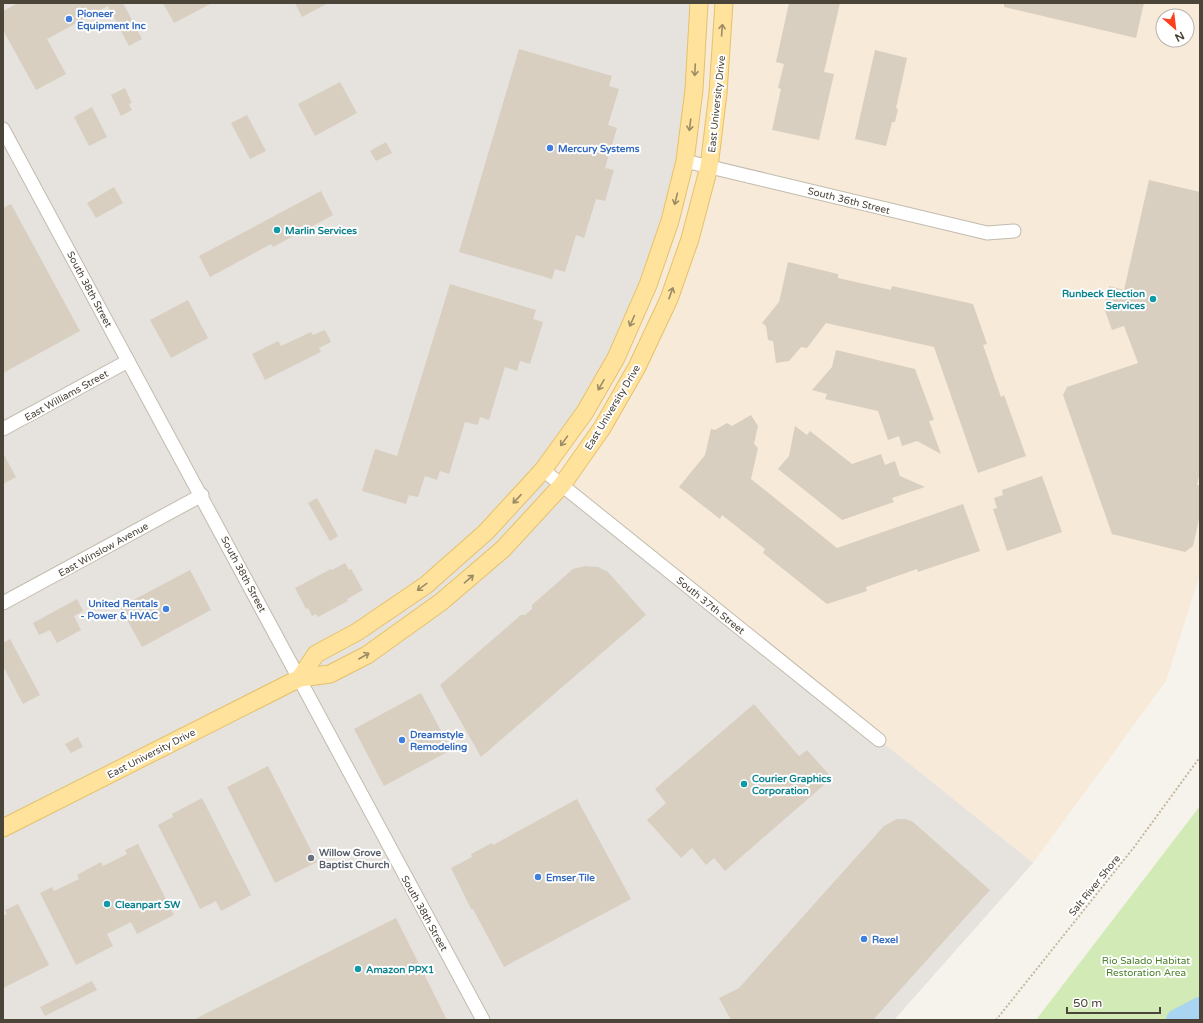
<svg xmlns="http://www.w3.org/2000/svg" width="1203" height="1023" font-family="'Varela Round',sans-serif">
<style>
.commercial{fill:#f7ead8;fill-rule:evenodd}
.industrial{fill:#e6e2dd}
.green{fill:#d2eab5}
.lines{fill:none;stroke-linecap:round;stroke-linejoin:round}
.river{stroke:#a9d4f2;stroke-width:22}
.building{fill:#d8cfc1}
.minor-casing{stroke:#c2bbae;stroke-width:15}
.major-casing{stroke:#e6c16a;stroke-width:19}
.path{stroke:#c4b79f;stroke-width:2;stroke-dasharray:2 2;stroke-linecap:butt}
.minor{stroke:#fff;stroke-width:13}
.major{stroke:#ffe39c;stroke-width:17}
.oneway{stroke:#9c8c66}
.shop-dot{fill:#3f7fe0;stroke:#fff;stroke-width:1.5}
.culture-dot{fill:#0f9aa8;stroke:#fff;stroke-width:1.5}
.worship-dot{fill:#6b7280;stroke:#fff;stroke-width:1.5}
.labels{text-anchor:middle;stroke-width:4;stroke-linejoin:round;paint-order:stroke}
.shop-label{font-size:10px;font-weight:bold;fill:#366cbe;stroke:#fff;text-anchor:start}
.street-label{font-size:10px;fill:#4b4439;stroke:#fff}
.culture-label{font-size:10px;font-weight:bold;fill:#0d838f;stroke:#fff;text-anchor:start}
.worship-label{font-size:10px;font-weight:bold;fill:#5b616d;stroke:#fff;text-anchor:start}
.park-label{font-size:10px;fill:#4a7f2a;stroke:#fff}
</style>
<rect width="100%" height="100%" fill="#f6f3ec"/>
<path class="commercial" d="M699,3H1200V574L1166,681L1033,863L543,470ZM1163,16H1187V40H1163Z"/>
<polygon class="industrial" points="3,3 699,3 694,90 648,285 543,470 1033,863 894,1020 3,1020"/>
<polygon class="green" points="1200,806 1200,1020 1036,1020"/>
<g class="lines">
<polyline class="river" points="1177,1020 1200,1008"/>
</g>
<g class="building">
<polygon points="18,3 123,3 142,39 129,46 108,6 47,39 66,74 36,90 3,30 3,11"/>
<polygon points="163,3 212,3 174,23"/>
<polygon points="295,3 328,3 302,17"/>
<polygon points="789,3 840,3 824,72 834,74 819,140 772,130 781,89 778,88 784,64 776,62"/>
<polygon points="1004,3 1144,3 1136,38 1004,7"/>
<polygon points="519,49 612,76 609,86 619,89 608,125 617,128 605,168 614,170 605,201 596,199 584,238 576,235 565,272 555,269 552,279 459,252"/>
<polygon points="875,50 907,58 896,108 898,109 895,122 892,122 886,146 855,139"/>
<polygon points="340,82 357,113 315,136 298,104"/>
<polygon points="125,88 132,103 129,104 132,110 121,116 111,95"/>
<polygon points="92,107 107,137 89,146 74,117"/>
<polygon points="247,115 266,151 250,159 231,123"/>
<polygon points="386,142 392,153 376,161 370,151"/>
<polygon points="1149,180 1200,192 1200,472 1197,485 1200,485 1200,515 1193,546 1185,552 1112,534 1063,395 1067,387 1138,363 1124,326 1112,330 1104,308 1109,286 1124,290"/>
<polygon points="114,187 123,203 96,218 87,203"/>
<polygon points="321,191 333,215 273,247 271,244 210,277 199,256"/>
<polygon points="11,204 80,331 3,373 3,208"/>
<polygon points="788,262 838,274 838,278 891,290 892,286 973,304 987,344 983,345 1001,397 1004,395 1026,456 978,473 934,347 826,323 807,348 801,347 789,361 776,363 773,341 768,340 766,326 762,323 779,302"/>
<polygon points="450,284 536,310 533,319 543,322 530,364 520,361 517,371 505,367 489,420 480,417 478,425 465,422 449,474 440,471 437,480 425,476 418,497 409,495 406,504 362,491 375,449 397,456"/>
<polygon points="188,300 208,338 171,358 150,320"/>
<polygon points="325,330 331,342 319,348 321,352 265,380 252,354 278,341 281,346 311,332 313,335"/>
<polygon points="836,350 915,369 934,420 929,421 941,454 917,441 902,446 899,436 888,440 878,411 825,399 827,394 812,390 832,367"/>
<polygon points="751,415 758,426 754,444 758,448 751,479 837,548 963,504 980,551 918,572 917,569 866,587 867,591 827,604 763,553 765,549 722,515 720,519 679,487 705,455 711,429 715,430 727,423 732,426"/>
<polygon points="795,426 807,435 810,431 852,464 881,454 885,465 895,461 900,476 925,487 892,498 894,502 842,520 778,469 789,456"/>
<polygon points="3,453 16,477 3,484"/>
<polygon points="1042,476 1062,532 1007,551 993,509 997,508 994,498 1003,495 1002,490"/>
<polygon points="317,498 338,536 330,541 308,503"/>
<polygon points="345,563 349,570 351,569 363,590 347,599 348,601 318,617 316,614 312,616 308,608 306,609 295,588 331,569 332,570"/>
<polygon points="585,566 598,567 608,572 646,615 481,757 440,685 521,615 525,615 532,609 532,605 573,569"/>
<polygon points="190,570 211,610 142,647 120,607"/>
<polygon points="77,599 83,611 74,616 81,630 57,643 50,630 39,635 33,623"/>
<polygon points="10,639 40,695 23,704 3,666 3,643"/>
<polygon points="421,693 451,750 384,786 354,729"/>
<polygon points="754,704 799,756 807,750 832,778 725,871 714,858 706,865 692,848 681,858 647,820 666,803 655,789"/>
<polygon points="78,737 83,747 71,753 65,744"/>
<polygon points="268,766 317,862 275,883 227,787"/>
<polygon points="202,798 251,895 221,911 216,901 200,909 158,825 173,817 172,814"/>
<polygon points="577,799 631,899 504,967 473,909 471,909 451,868 472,857 471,854 492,843 493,845"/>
<polygon points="897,819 906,819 913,822 990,890 873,1020 731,1020 719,998 739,988 884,826"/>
<polygon points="138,844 174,915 137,934 131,922 107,934 113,946 76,965 40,893 52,887 54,891 79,879 77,875 101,862 103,866 127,854 125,850"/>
<polygon points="18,904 49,965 3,988 3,916 7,914 5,910"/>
<polygon points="396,918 447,1020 193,1020"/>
<polygon points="92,981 97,990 45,1016 40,1007"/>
</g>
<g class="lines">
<g class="minor-casing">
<g id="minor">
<polyline points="3,129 483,1020"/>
<polyline points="685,161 987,233 1014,231"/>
<polyline points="3,429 128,361"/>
<polyline points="543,470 879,740"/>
<polyline points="3,603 202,495"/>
</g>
</g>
<g class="major-casing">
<g id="major">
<polyline points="300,678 316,654 357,632 426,585 486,532 543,470 585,412 616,358 648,285 670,221 685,161 694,90 699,3"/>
<polyline points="3,828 300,678 330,674 367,655 441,602 503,549 562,485 602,428 637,367 669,299 690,239 709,167 718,93 724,3"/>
</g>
</g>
<polyline class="path" points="996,1020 1135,846 1200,757"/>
<use href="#minor" class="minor"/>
<use href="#major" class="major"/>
</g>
<defs><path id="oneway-shaft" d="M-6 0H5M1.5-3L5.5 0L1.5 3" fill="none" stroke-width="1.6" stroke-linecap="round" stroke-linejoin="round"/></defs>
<g class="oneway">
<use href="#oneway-shaft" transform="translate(722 30) rotate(-86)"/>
<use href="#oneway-shaft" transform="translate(695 70) rotate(93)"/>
<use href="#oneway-shaft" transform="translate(690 125) rotate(97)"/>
<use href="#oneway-shaft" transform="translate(676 199) rotate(104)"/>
<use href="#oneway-shaft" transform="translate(671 293) rotate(-70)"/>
<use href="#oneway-shaft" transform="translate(632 321) rotate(114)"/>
<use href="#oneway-shaft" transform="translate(601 385) rotate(120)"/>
<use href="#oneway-shaft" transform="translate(564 441) rotate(126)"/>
<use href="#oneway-shaft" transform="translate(517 499) rotate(133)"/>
<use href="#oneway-shaft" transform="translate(469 579) rotate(-41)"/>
<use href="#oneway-shaft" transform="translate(422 587) rotate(144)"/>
<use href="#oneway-shaft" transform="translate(364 656) rotate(-30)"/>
</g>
<g class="shop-dot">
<circle cx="69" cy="19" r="4"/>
<circle cx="550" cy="148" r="4"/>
<circle cx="166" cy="609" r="4"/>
<circle cx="402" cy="740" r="4"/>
<circle cx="538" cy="877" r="4"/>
<circle cx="864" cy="939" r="4"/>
</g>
<g class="culture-dot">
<circle cx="277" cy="230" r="4"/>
<circle cx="1153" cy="299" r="4"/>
<circle cx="744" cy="784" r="4"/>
<circle cx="107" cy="904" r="4"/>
<circle cx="358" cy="969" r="4"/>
</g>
<circle class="worship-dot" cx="311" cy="858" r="4"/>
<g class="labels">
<g class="shop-label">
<text x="77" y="17">Pioneer<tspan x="77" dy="12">Equipment Inc</tspan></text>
<text x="558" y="152">Mercury Systems</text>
<text x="158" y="607" text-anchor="end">United Rentals<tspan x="158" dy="12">- Power &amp; HVAC</tspan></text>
<text x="410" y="738">Dreamstyle<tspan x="410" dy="12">Remodeling</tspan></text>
<text x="546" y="881">Emser Tile</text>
<text x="872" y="943">Rexel</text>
</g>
<g class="street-label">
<text transform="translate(716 104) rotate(-84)" y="4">East University Drive</text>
<text transform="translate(849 200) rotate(14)" y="4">South 36th Street</text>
<text transform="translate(90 289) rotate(62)" y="4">South 38th Street</text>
<text transform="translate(66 395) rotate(-29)" y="4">East Williams Street</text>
<text transform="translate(612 407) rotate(-59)" y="4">East University Drive</text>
<text transform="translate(103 549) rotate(-29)" y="4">East Winslow Avenue</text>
<text transform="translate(244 574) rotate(62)" y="4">South 38th Street</text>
<text transform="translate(711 605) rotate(39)" y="4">South 37th Street</text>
<text transform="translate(151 753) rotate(-27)" y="4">East University Drive</text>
<text transform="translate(1094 885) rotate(-51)" y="4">Salt River Shore</text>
<text transform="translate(425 913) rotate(61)" y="4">South 38th Street</text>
</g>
<g class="culture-label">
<text x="285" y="234">Marlin Services</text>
<text x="1145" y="297" text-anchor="end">Runbeck Election<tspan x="1145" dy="12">Services</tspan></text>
<text x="752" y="782">Courier Graphics<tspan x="752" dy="12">Corporation</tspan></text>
<text x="115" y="908">Cleanpart SW</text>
<text x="366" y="973">Amazon PPX1</text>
</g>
<g class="worship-label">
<text x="319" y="856">Willow Grove<tspan x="319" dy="12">Baptist Church</tspan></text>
</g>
<g class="park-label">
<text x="1146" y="964">Rio Salado Habitat<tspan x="1146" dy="12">Restoration Area</tspan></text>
</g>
</g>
<rect width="1203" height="1023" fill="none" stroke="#4b4439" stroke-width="8"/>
<g transform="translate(1175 28) rotate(152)"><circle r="19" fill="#ffffff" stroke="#b7b4b0"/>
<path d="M0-3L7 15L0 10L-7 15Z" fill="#fc3f1d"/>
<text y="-6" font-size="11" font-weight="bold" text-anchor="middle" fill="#4b4439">N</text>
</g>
<path d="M1067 1007v6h93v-6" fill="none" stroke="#4b4439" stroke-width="2"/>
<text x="1073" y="1007" font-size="12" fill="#4b4439" stroke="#ffffff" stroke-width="3" paint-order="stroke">50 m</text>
</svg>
